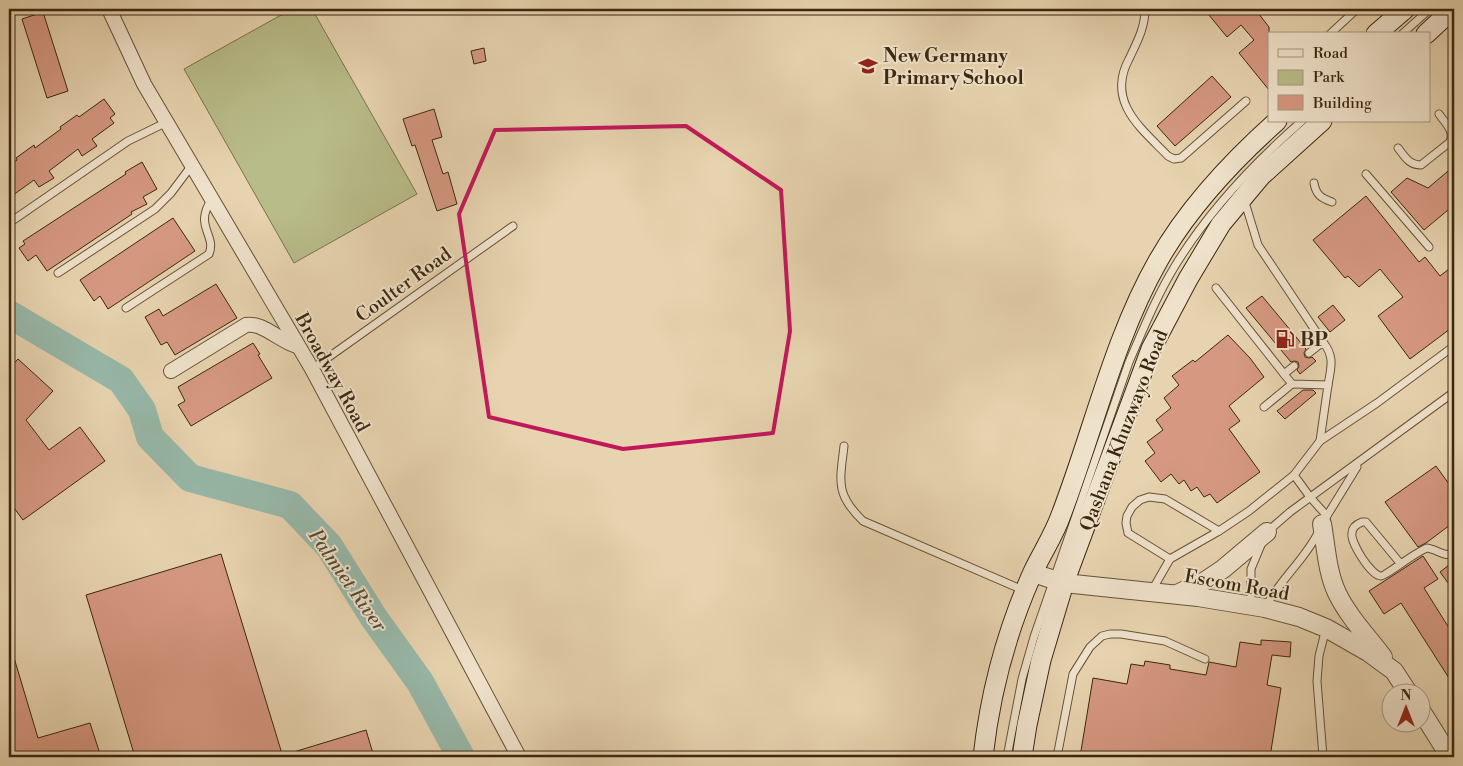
<svg xmlns="http://www.w3.org/2000/svg" width="1463" height="766" font-family="'Libre Bodoni',serif">
<style>
.green{fill:#b8bc89;stroke:#7a724c}
.lines{fill:none;stroke-linecap:round;stroke-linejoin:round}
.river{stroke:#97b8a9;stroke-width:28}
.building{fill:#d69881;stroke:#3b270f}
.service-casing{stroke:#665237;stroke-width:9}
.minor-casing{stroke:#665237;stroke-width:16}
.tertiary-casing{stroke:#665237;stroke-width:20}
.secondary-casing{stroke:#3b270f;stroke-width:21}
.service{stroke:#efe2cb;stroke-width:7}
.minor{stroke:#efe2cb;stroke-width:14}
.tertiary{stroke:#efe2cb;stroke-width:18}
.secondary{stroke:#efe2cb;stroke-width:19}
.marked{fill:none;stroke:#c2185b;stroke-width:4;stroke-linejoin:round}
.labels{text-anchor:middle;stroke-width:4;stroke-linejoin:round;paint-order:stroke}
.poi-label{font-size:19px;font-weight:bold;fill:#3b270f;stroke:#efe2cb;text-anchor:start}
.street-label{font-size:19px;fill:#3b270f;stroke:#efe2cb}
.water-label{font-size:20px;font-style:italic;fill:#524b36;stroke:#efe2cb}
</style>
<rect width="100%" height="100%" fill="#e7d3af"/>
<filter id="stains"><feTurbulence type="fractalNoise" baseFrequency=".004" numOctaves="4"/><feColorMatrix values="0 0 0 0 .2 0 0 0 0 .09 0 0 0 0 .02 0 0 0 .5 -.17"/></filter>
<radialGradient id="worn" r=".72"><stop offset=".6" stop-color="#630" stop-opacity="0"/><stop offset="1" stop-color="#630" stop-opacity=".3"/></radialGradient>
<polygon class="green" points="292,9 312,9 417,194 294,263 184,69"/>
<g class="lines">
<polyline class="river" points="9,314 121,380 142,410 150,437 190,478 290,505 329,546 374,618 420,682 461,757"/>
</g>
<g class="building">
<polygon points="1204,9 1255,9 1269,27 1269,90 1239,53 1254,40 1241,25 1227,37"/>
<polygon points="43,12 68,91 47,98 22,19"/>
<polygon points="484,48 486,61 474,64 471,51"/>
<polygon points="1212,76 1231,97 1175,146 1157,126"/>
<polygon points="104,99 115,114 110,118 114,123 92,139 97,146 82,156 78,149 49,171 54,178 39,187 34,180 9,198 9,166 17,160 16,158 34,145 35,148 61,129 60,127 77,115 79,117"/>
<polygon points="434,109 442,137 432,140 443,174 448,172 457,204 437,211 415,145 412,146 403,119"/>
<polygon points="142,162 157,189 143,197 147,204 131,212 132,214 47,271 36,255 28,261 19,248 25,244 23,241 126,174 125,172"/>
<polygon points="1454,166 1454,205 1424,230 1391,192 1407,178 1428,188"/>
<polygon points="1366,196 1419,262 1425,257 1440,276 1454,265 1454,326 1410,359 1378,316 1403,297 1380,269 1359,287 1348,276 1345,278 1313,240"/>
<polygon points="173,218 195,251 108,309 100,296 94,301 80,280"/>
<polygon points="216,284 237,318 175,355 167,342 161,345 145,317 159,309 163,316"/>
<polygon points="1262,296 1306,349 1304,353 1305,357 1309,358 1312,357 1316,361 1300,374 1297,370 1299,366 1298,362 1294,361 1291,362 1246,308"/>
<polygon points="1333,305 1345,320 1330,332 1318,317"/>
<polygon points="1228,335 1250,358 1264,377 1229,406 1240,421 1229,429 1260,472 1217,503 1210,494 1204,497 1197,487 1191,491 1184,480 1179,484 1171,474 1161,482 1145,461 1155,453 1147,442 1163,430 1156,420 1171,408 1164,398 1179,385 1172,376 1193,360 1195,362"/>
<polygon points="253,343 260,354 258,355 272,378 191,426 178,405 185,401 178,387"/>
<polygon points="18,359 53,391 26,420 49,450 80,427 105,461 23,520 9,501 9,478 14,474 9,468 9,369"/>
<polygon points="1303,390 1313,390 1316,393 1285,419 1277,411"/>
<polygon points="1436,466 1454,491 1454,522 1426,543 1418,547 1385,502"/>
<polygon points="221,554 283,757 135,757 86,595"/>
<polygon points="1423,556 1438,579 1424,588 1454,636 1454,686 1401,603 1384,614 1369,591"/>
<polygon points="1454,561 1454,591 1440,572"/>
<polygon points="1261,640 1291,642 1290,657 1272,655 1267,685 1281,688 1270,757 1080,757 1093,678 1127,684 1131,664 1144,666 1145,661 1170,665 1170,669 1206,675 1209,662 1236,667 1240,642 1261,645"/>
<polygon points="9,651 12,651 38,738 90,723 101,757 9,757"/>
<polygon points="366,730 374,757 288,757 287,754"/>
</g>
<g class="lines">
<g class="service-casing">
<g id="service">
<path d="M1145,9C1145,28 1137,42 1129,59C1106,102 1141,128 1168,156L1174,159L1181,158L1246,101"/>
<polyline points="1330,34 1357,9"/>
<polyline points="1402,34 1430,9"/>
<path d="M1398,148C1405,157 1409,165 1421,165L1450,142C1455,131 1445,123 1439,114"/>
<polyline points="1366,174 1429,247"/>
<path d="M1314,183C1316,195 1321,198 1332,202"/>
<polyline points="1244,199 1258,245 1323,342 1309,353"/>
<polyline points="9,223 128,141 167,122"/>
<polyline points="58,273 155,209 171,193 192,165"/>
<polyline points="1216,288 1284,374"/>
<path d="M126,308L209,254C217,235 193,226 212,199"/>
<path d="M1323,342C1335,357 1331,367 1328,385"/>
<polyline points="1294,366 1284,374 1292,384 1328,385 1320,441 1294,475 1310,497 1327,516"/>
<polyline points="312,369 513,226"/>
<polyline points="1264,407 1292,384"/>
<polyline points="1320,441 1377,403 1454,346"/>
<path d="M844,446C840,481 835,494 863,521L1023,590"/>
<polyline points="1325,519 1357,467"/>
<polyline points="1268,531 1290,512 1454,392"/>
<polyline points="1170,559 1128,533 1126,523 1127,516 1132,507 1140,500 1149,497 1165,499 1219,531"/>
<path d="M1400,563L1366,522H1362C1357,524 1352,527 1352,533C1350,542 1371,576 1381,576C1386,576 1415,552 1427,548C1437,549 1444,558 1454,553"/>
<polyline points="1151,592 1170,559 1219,531 1249,511 1294,475"/>
<polyline points="1251,605 1251,569 1261,545"/>
<path d="M1265,608C1280,579 1305,560 1319,531"/>
<path d="M1007,757L1022,679L1034,637L1129,362C1143,330 1156,297 1175,266C1209,210 1253,164 1302,121"/>
<polyline points="1057,757 1073,674 1090,647 1102,636 1110,634 1121,634 1165,641 1205,659"/>
<polyline points="1323,757 1317,681 1319,656 1326,628"/>
</g>
</g>
<g class="minor-casing">
<g id="minor">
<polyline points="109,9 144,84 312,369 519,757"/>
<path d="M171,371L246,325C263,322 279,341 297,346"/>
</g>
</g>
<g class="tertiary-casing">
<g id="tertiary">
<path d="M1322,524C1326,546 1327,572 1337,593C1348,616 1367,636 1383,657"/>
<polyline points="1033,573 1064,583 1198,597 1265,608 1299,617 1326,628 1368,652 1394,671 1409,694"/>
<polyline points="1177,594 1205,581 1223,569 1267,532"/>
<polyline points="1420,709 1450,757"/>
</g>
</g>
<g class="secondary-casing">
<g id="secondary">
<polyline points="1376,34 1405,9"/>
<polyline points="1426,34 1453,9"/>
<path d="M983,757C990,694 1007,630 1033,572C1042,553 1054,535 1061,515C1093,432 1114,338 1158,261C1188,208 1231,162 1277,121"/>
<polyline points="1022,757 1027,725 1041,660 1064,583 1151,349 1188,279 1221,224 1261,176 1322,121"/>
</g>
</g>
<use href="#service" class="service"/>
<use href="#minor" class="minor"/>
<use href="#tertiary" class="tertiary"/>
<use href="#secondary" class="secondary"/>
</g>
<path class="marked" d="M686,126L781,190L790,331L773,433L623,449L489,417L459,214L495,130Z"/>
<defs>
<g id="school-bare" transform="scale(1.5)"><path d="M0-5L7-2L0 1L-7-2ZM-4 1L0 2.5L4 1V4Q0 6-4 4Z" fill="#8f2418" stroke="#efe2cb" stroke-width="2.5" paint-order="stroke"/></g>
<g id="fuel-bare" transform="scale(1.5)"><path d="M-5.5-6h7V0h2V4h1.3V-2.5L3-4.5l.8-.8L6-3V5H2.5V1h-1V6h-7ZM-4.2-4.7v3.2H.2V-4.7Z" fill="#8f2418" stroke="#efe2cb" stroke-width="2.5" paint-order="stroke"/></g>
</defs>
<g fill-rule="evenodd">
<use href="#school-bare" x="868" y="66"/>
<use href="#fuel-bare" x="1285" y="339"/>
</g>
<g class="labels">
<g class="poi-label">
<text x="883" y="62">New Germany<tspan x="883" dy="22">Primary School</tspan></text>
<text x="1300" y="346">BP</text>
</g>
<g class="street-label">
<text transform="translate(403 284) rotate(-36)" y="7">Coulter Road</text>
<text transform="translate(333 372) rotate(61)" y="7">Broadway Road</text>
<text transform="translate(1123 430) rotate(-69)" y="7">Qashana Khuzwayo Road</text>
<text transform="translate(1237 584) rotate(10)" y="7">Escom Road</text>
</g>
<g class="water-label">
<text transform="translate(348 580) rotate(55)" y="7">Palmiet River</text>
</g>
</g>
<rect width="1463" height="766" fill="none" stroke="#e7d3af" stroke-width="30"/>
<rect x="10" y="10" width="1443" height="746" fill="none" stroke="#3b270f" stroke-width="2.5"/>
<rect x="15" y="15" width="1433" height="736" fill="none" stroke="#3b270f"/>
<rect x="1268" y="32" width="162" height="90" fill="#efe2cb" stroke="#a79780"/>
<rect x="1278" y="49" width="25" height="8" fill="#efe2cb" stroke="#a79780"/>
<text x="1313" y="58" font-size="15" fill="#3b270f">Road</text>
<rect x="1278" y="70" width="25" height="15" fill="#b8bc89" stroke="#a79780"/>
<text x="1313" y="82" font-size="15" fill="#3b270f">Park</text>
<rect x="1278" y="95" width="25" height="15" fill="#d69881" stroke="#a79780"/>
<text x="1313" y="108" font-size="15" fill="#3b270f">Building</text>
<g transform="translate(1406 708)"><circle r="24" fill="#efe2cb" stroke="#a79780"/>
<path d="M0-4L9 19L0 12L-9 19Z" fill="#8f2418"/>
<text y="-8" font-size="14" font-weight="bold" text-anchor="middle" fill="#3b270f">N</text>
</g>
<rect width="100%" height="100%" filter="url(#stains)"/>
<rect width="100%" height="100%" fill="url(#worn)"/>
</svg>
